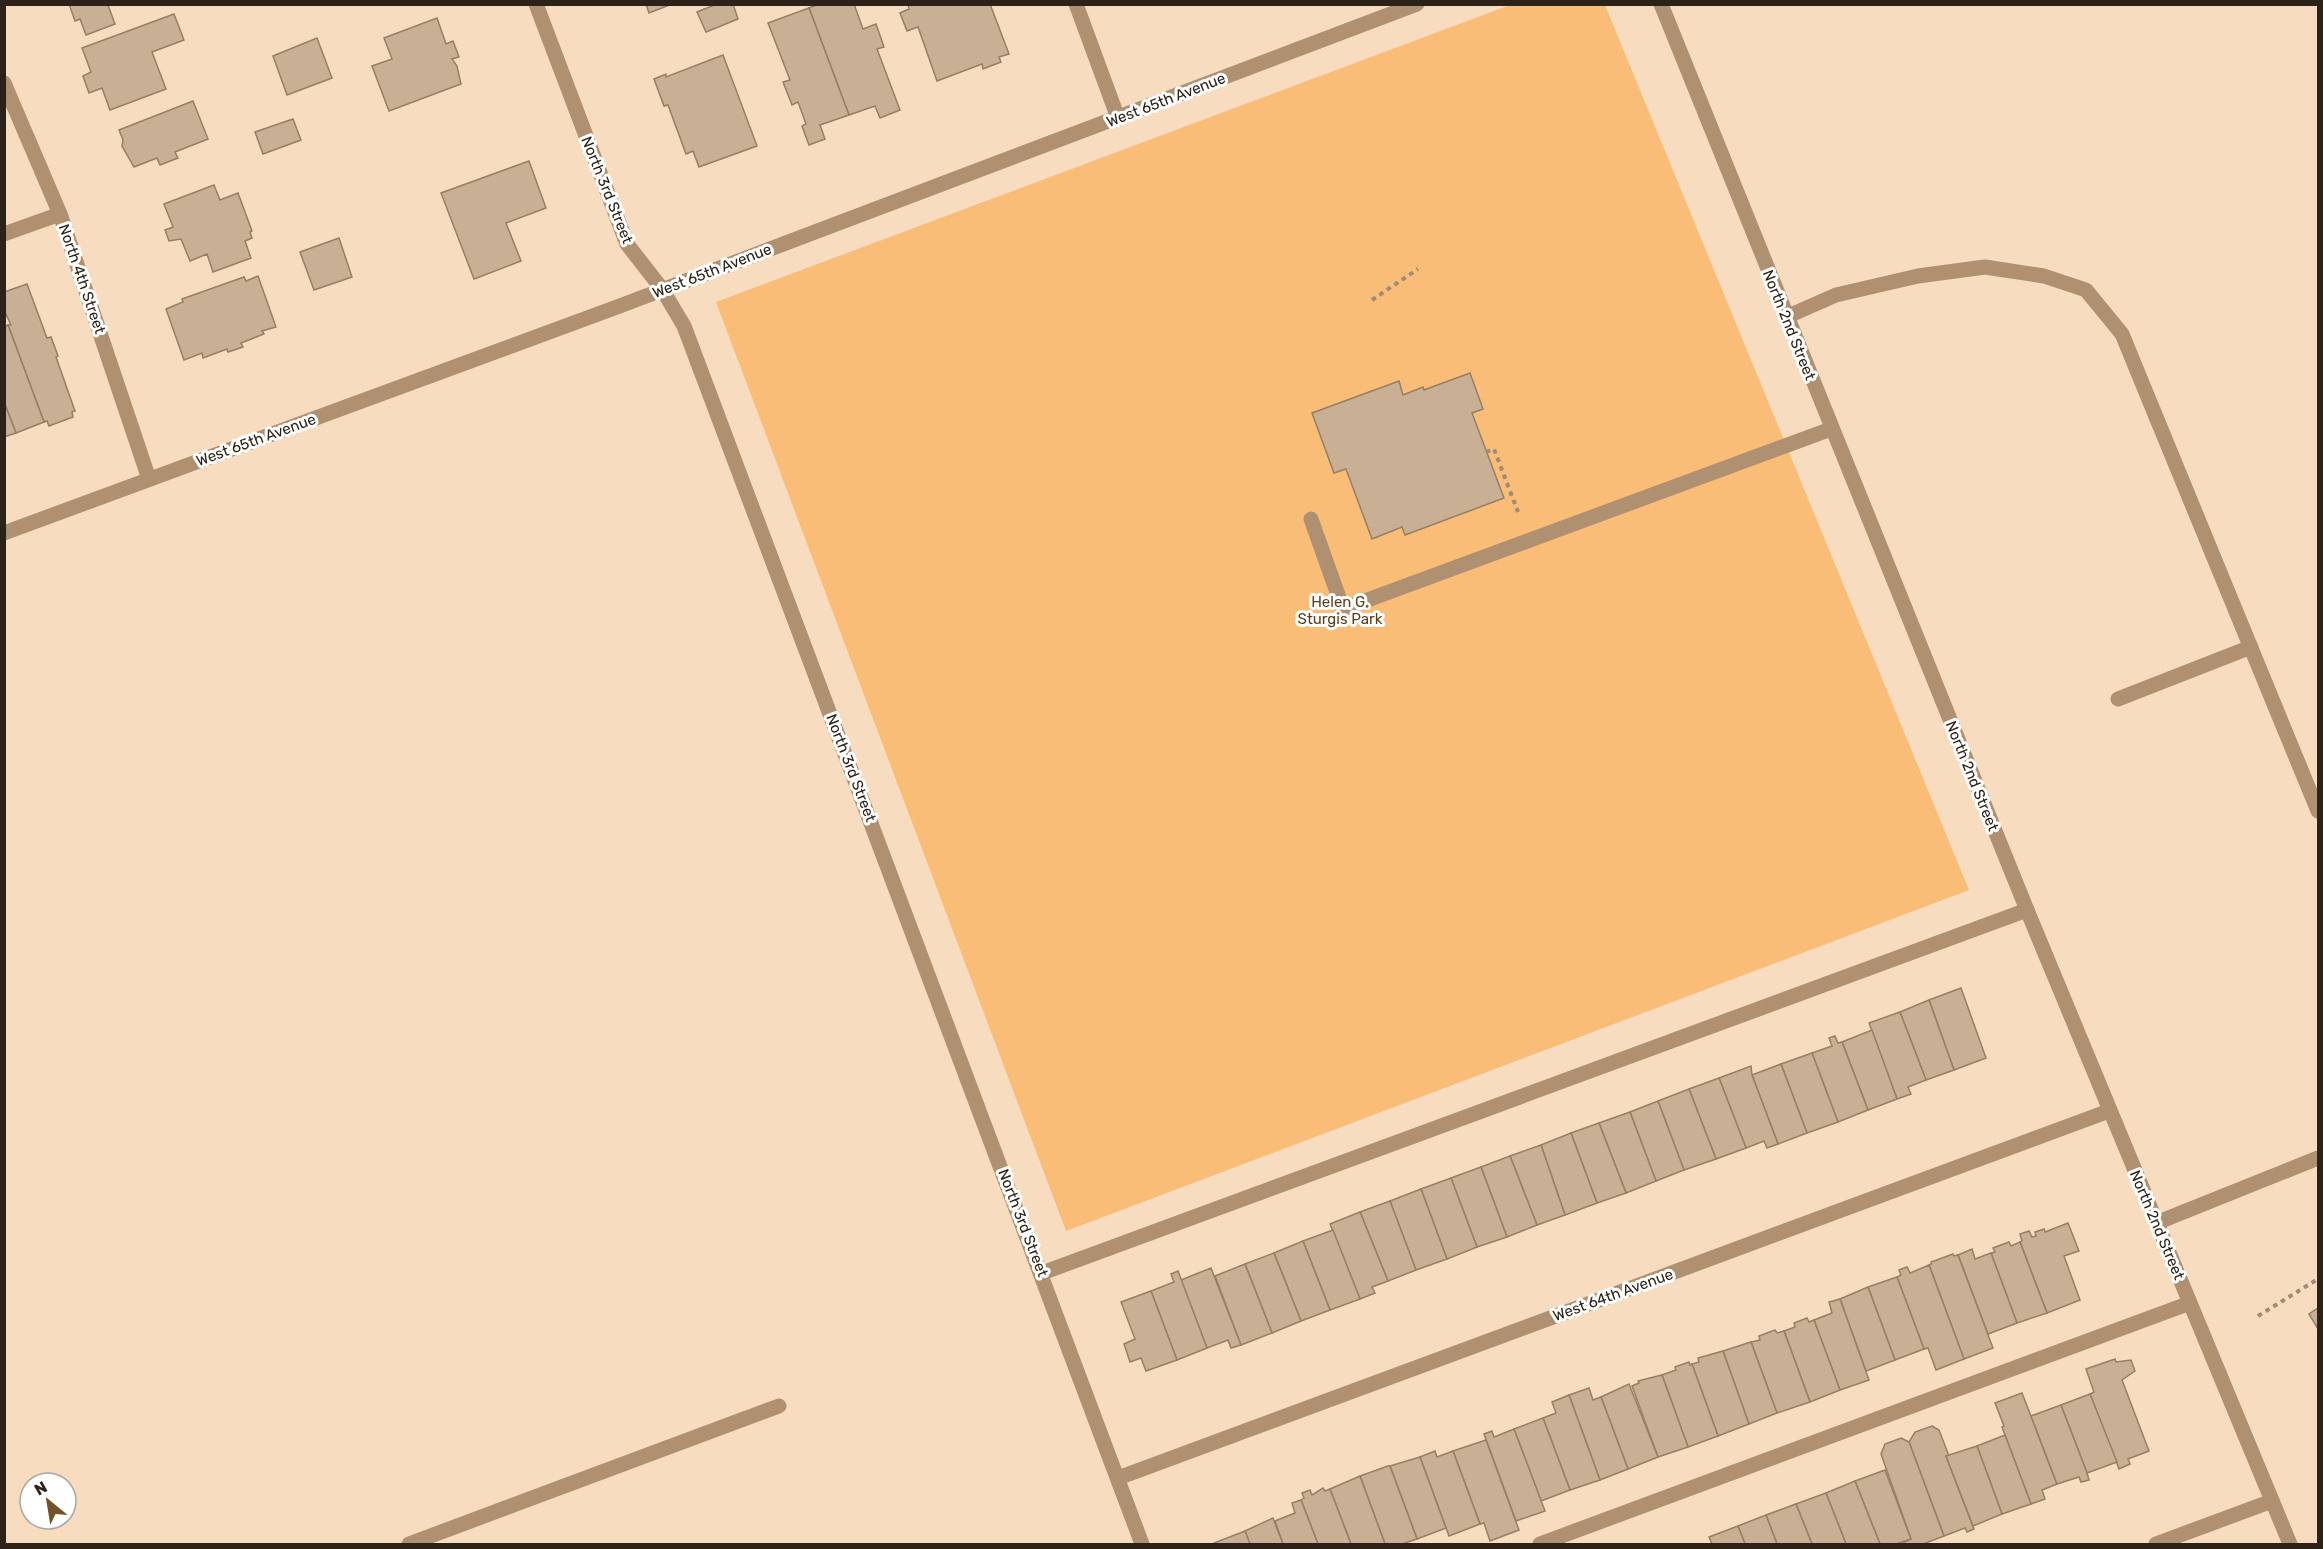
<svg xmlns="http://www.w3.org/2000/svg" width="2323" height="1549" font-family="Rubik,sans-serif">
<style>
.green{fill:#fabd77}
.building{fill:#c9af94;stroke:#977f65;stroke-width:1.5}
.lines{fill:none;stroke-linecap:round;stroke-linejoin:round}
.path{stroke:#9f8b77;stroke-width:4;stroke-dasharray:4.5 4.5;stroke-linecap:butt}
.service{stroke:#af9171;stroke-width:15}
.minor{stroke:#af9171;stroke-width:15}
.tertiary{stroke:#af9171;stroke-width:15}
.labels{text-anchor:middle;stroke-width:6;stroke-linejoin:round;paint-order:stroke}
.street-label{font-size:15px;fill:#2c2218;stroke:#fff}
.park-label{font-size:15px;fill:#5b3e1c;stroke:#fff}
</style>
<rect width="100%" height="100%" fill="#f7dcc0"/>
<polygon class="green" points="1510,5 1605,5 1969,890 1066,1231 716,302"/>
<g class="building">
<polygon points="69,4 110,4 108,5 115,24 86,35 80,19 75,21"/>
<polygon points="646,4 672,4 649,13"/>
<polygon points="717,4 733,4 738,19 706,32 697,12"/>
<polygon points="819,4 854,4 863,29 876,24 884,47 877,49 900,110 880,118 875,106 849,115 809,8"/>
<polygon points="908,4 990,4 1009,54 999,57 1001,62 983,69 982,64 937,81 918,27 907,31 900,13 909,9"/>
<polygon points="809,8 849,115 820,125 825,139 809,145 802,126 806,124 798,102 792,105 783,82 790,80 768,23"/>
<polygon points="174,14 184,40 152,52 166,89 110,110 102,88 89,93 83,76 91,72 82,48"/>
<polygon points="437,18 446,44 453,41 459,57 452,59 457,66 461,84 389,111 372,66 392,59 384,38"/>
<polygon points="317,38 332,78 287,95 273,56"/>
<polygon points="723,55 757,146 699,167 693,151 686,154 668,105 664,106 654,79 666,74 666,77"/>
<polygon points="193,101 208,139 175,152 178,158 160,165 157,158 134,167 122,146 123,140 119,130"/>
<polygon points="293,119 301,140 263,154 255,132"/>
<polygon points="529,161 546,208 506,223 521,261 474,279 441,193"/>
<polygon points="214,185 220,200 238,193 252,231 250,232 252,238 245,241 251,258 213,272 207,254 190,261 181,239 169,241 165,230 173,227 164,204"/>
<polygon points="339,238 352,277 314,290 300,252"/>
<polygon points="258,276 276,327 262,331 264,334 241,343 243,347 228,352 227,349 203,358 202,353 184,360 166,309 183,302 182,299 244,277 246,281"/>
<polygon points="27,284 47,338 51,337 58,356 56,357 75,411 72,412 73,417 49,426 47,421 44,422 8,325 11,325 4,310 4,292"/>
<polygon points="4,323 6,326 8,325 44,422 16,433 4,402"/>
<polygon points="1470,373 1483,409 1472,413 1504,498 1405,535 1402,527 1372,539 1346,469 1334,473 1312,413 1399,381 1403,395 1423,387 1424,390"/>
<polygon points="4,402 16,433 4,437"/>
<polygon points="1961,988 1986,1058 1954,1070 1929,1000"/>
<polygon points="1929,1000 1954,1070 1926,1080 1900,1012"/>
<polygon points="1900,1012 1926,1080 1908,1087 1911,1094 1897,1099 1869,1023"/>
<polygon points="1872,1030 1897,1099 1868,1110 1842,1042"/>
<polygon points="1835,1036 1838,1043 1842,1042 1868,1110 1838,1122 1812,1053 1832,1046 1829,1038"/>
<polygon points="1812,1053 1838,1122 1807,1133 1781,1064"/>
<polygon points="1781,1064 1807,1133 1778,1144 1752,1075"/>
<polygon points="1751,1066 1752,1075 1778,1144 1767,1148 1764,1141 1746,1148 1719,1078"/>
<polygon points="1719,1078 1746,1148 1716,1159 1689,1089"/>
<polygon points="1689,1089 1716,1159 1684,1170 1658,1101"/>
<polygon points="1658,1101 1684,1170 1656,1181 1630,1112"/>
<polygon points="1630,1112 1656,1181 1626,1193 1599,1123"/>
<polygon points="1599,1123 1626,1193 1597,1203 1571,1133"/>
<polygon points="1571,1133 1597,1203 1565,1215 1541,1145"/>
<polygon points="1541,1145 1565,1215 1537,1225 1510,1156"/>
<polygon points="1510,1156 1537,1225 1507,1237 1481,1167"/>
<polygon points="1481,1167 1507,1237 1477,1247 1451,1178"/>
<polygon points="1451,1178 1477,1247 1447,1259 1421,1189"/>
<polygon points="1421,1189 1447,1259 1416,1270 1390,1201"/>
<polygon points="1390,1201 1416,1270 1388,1281 1360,1212"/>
<polygon points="1360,1212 1388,1281 1372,1287 1375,1293 1360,1299 1330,1224"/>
<polygon points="2068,1223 2079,1251 2064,1256 2080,1300 2047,1313 2020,1242 2022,1241 2020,1234 2029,1231 2032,1237 2036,1236 2035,1232 2044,1229 2045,1232"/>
<polygon points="1333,1230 1360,1299 1330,1310 1303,1241"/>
<polygon points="1303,1241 1330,1310 1301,1321 1274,1253"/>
<polygon points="2009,1242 2011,1246 2020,1242 2047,1313 2017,1323 1991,1253 1995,1252 1993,1248"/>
<polygon points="1972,1249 1975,1259 1991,1253 2017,1323 1988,1334 1958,1255"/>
<polygon points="1274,1253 1301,1321 1272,1333 1245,1264"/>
<polygon points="1953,1254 1954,1256 1958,1255 1993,1348 1964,1359 1929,1265 1931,1264 1931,1262"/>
<polygon points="1245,1264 1272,1333 1241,1345 1215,1276"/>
<polygon points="1929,1265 1964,1359 1936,1370 1928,1348 1924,1349 1897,1277 1901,1275 1899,1270 1907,1267 1910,1273"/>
<polygon points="1211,1268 1241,1345 1231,1348 1228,1340 1207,1348 1181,1280"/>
<polygon points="1178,1271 1207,1348 1177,1360 1151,1291 1174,1282 1171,1274"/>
<polygon points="1897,1277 1924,1349 1895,1360 1868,1287"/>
<polygon points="1868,1287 1895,1360 1866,1371 1840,1299"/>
<polygon points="1151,1291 1177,1360 1146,1371 1141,1358 1130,1362 1124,1344 1135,1339 1121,1302"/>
<polygon points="1840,1299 1869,1380 1840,1390 1814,1320 1832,1313 1829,1302"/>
<polygon points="2318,1308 2318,1329 2309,1314"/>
<polygon points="1807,1318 1809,1322 1814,1320 1840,1390 1810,1402 1784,1331 1795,1327 1794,1323"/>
<polygon points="1775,1330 1777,1333 1784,1331 1810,1402 1777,1413 1751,1342 1760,1340 1759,1336"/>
<polygon points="1751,1342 1777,1413 1749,1424 1723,1351"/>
<polygon points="1723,1351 1749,1424 1718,1436 1692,1364 1699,1362 1698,1358"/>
<polygon points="2115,1359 2116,1362 2131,1360 2135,1371 2122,1380 2149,1451 2128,1459 2130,1464 2119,1469 2090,1394 2094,1392 2086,1369"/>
<polygon points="1689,1362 1690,1365 1692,1364 1718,1436 1688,1447 1662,1375 1676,1370 1675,1367"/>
<polygon points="1662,1375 1688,1447 1658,1457 1632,1386 1639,1383 1638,1381"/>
<polygon points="1629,1384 1658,1457 1628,1469 1601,1397"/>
<polygon points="1589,1388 1593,1400 1601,1397 1628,1469 1600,1480 1569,1395"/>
<polygon points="2022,1393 2057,1484 2042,1490 2045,1499 2031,1504 2005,1435 2002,1427 2004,1426 1995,1403"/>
<polygon points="2090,1394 2117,1462 2087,1473 2061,1405"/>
<polygon points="1569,1395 1600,1480 1570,1490 1543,1418 1556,1413 1552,1402"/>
<polygon points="2061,1405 2087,1473 2089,1480 2081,1482 2079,1477 2057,1484 2031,1416"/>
<polygon points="1543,1418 1570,1490 1541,1501 1514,1429"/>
<polygon points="1932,1426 1939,1430 1949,1456 1946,1456 1974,1529 1967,1532 1965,1528 1944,1536 1909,1442 1915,1432"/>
<polygon points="1514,1429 1545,1511 1516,1521 1484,1434 1492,1431 1494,1437"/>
<polygon points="2005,1435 2031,1504 2002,1514 1977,1446"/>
<polygon points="1901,1438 1909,1442 1944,1536 1923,1544 1901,1544 1911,1539 1881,1454 1885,1444"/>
<polygon points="1486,1440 1519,1530 1490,1541 1484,1523 1480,1524 1453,1451"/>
<polygon points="1977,1446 2002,1514 1973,1526 1946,1456"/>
<polygon points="1435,1451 1437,1457 1453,1451 1480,1524 1449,1536 1420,1457"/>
<polygon points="1420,1457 1446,1528 1417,1539 1390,1466"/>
<polygon points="1388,1466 1390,1466 1417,1539 1402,1544 1385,1544 1360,1476"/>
<polygon points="1885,1470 1911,1539 1896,1544 1880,1544 1855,1481"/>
<polygon points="1360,1476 1385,1544 1351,1544 1330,1489"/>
<polygon points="1855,1481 1880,1544 1846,1544 1826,1493"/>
<polygon points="1323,1488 1325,1491 1330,1489 1351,1544 1318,1544 1301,1500 1304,1498 1302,1493 1310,1490 1312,1495"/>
<polygon points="1826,1493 1846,1544 1812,1544 1796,1504"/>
<polygon points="1301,1500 1318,1544 1283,1544 1275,1521 1295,1513 1292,1503"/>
<polygon points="1796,1504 1812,1544 1777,1544 1766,1515"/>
<polygon points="1766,1515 1777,1544 1745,1544 1738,1526"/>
<polygon points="1273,1518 1283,1544 1250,1544 1245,1531"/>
<polygon points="1738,1526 1745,1544 1712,1544 1709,1537"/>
<polygon points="1245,1531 1250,1544 1214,1544 1214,1543"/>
</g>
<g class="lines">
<g class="path">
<polyline points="1372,300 1418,269"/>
<polyline points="1486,452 1494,449 1518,512"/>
<polyline points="2258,1316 2318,1279"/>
</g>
<g class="service">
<polyline points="4,234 60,214"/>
<polyline points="1786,317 1836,295 1918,276 1985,267 2044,276 2086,290 2122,334 2318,811"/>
<polyline points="1311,519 1343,609 1831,429"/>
<polyline points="2118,699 2251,647"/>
<polyline points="2156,1223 2318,1158"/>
<polyline points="1042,1273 2027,910"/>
<polyline points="409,1544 779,1406"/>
<polyline points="1540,1544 2190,1303"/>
</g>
<g class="minor">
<polyline points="536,4 627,244 662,289 684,326 1142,1544"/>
<polyline points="1076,4 1118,118"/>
<polyline points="4,83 60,214 149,479"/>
<polyline points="4,533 617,307 1417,4"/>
<polyline points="1118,1478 2109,1111"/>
<polyline points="2156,1544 2272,1501"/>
</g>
<polyline class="tertiary" points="1661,4 2027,910 2290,1544"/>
</g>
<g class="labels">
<g class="street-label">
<text transform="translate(1166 100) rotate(-21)" y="5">West 65th Avenue</text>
<text transform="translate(607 190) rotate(68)" y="5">North 3rd Street</text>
<text transform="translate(712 271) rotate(-21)" y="5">West 65th Avenue</text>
<text transform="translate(82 279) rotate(71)" y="5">North 4th Street</text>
<text transform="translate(1789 325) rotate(68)" y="5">North 2nd Street</text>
<text transform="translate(256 440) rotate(-20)" y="5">West 65th Avenue</text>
<text transform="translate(851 768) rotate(69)" y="5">North 3rd Street</text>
<text transform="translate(1972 776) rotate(68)" y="5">North 2nd Street</text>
<text transform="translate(1023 1223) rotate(69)" y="5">North 3rd Street</text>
<text transform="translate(2157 1225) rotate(67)" y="5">North 2nd Street</text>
<text transform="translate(1613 1295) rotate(-20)" y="5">West 64th Avenue</text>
</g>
<g class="park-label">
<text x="1340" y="607">Helen G.<tspan x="1340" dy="17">Sturgis Park</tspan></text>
</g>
</g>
<rect width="2323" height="1549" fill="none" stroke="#2c2218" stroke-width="12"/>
<g transform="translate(48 1501) rotate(330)"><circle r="28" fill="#ffffff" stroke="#aba7a3" stroke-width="1.5"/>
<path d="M0-4.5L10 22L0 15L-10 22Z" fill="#735129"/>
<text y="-9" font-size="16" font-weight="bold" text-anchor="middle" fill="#2c2218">N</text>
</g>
</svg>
